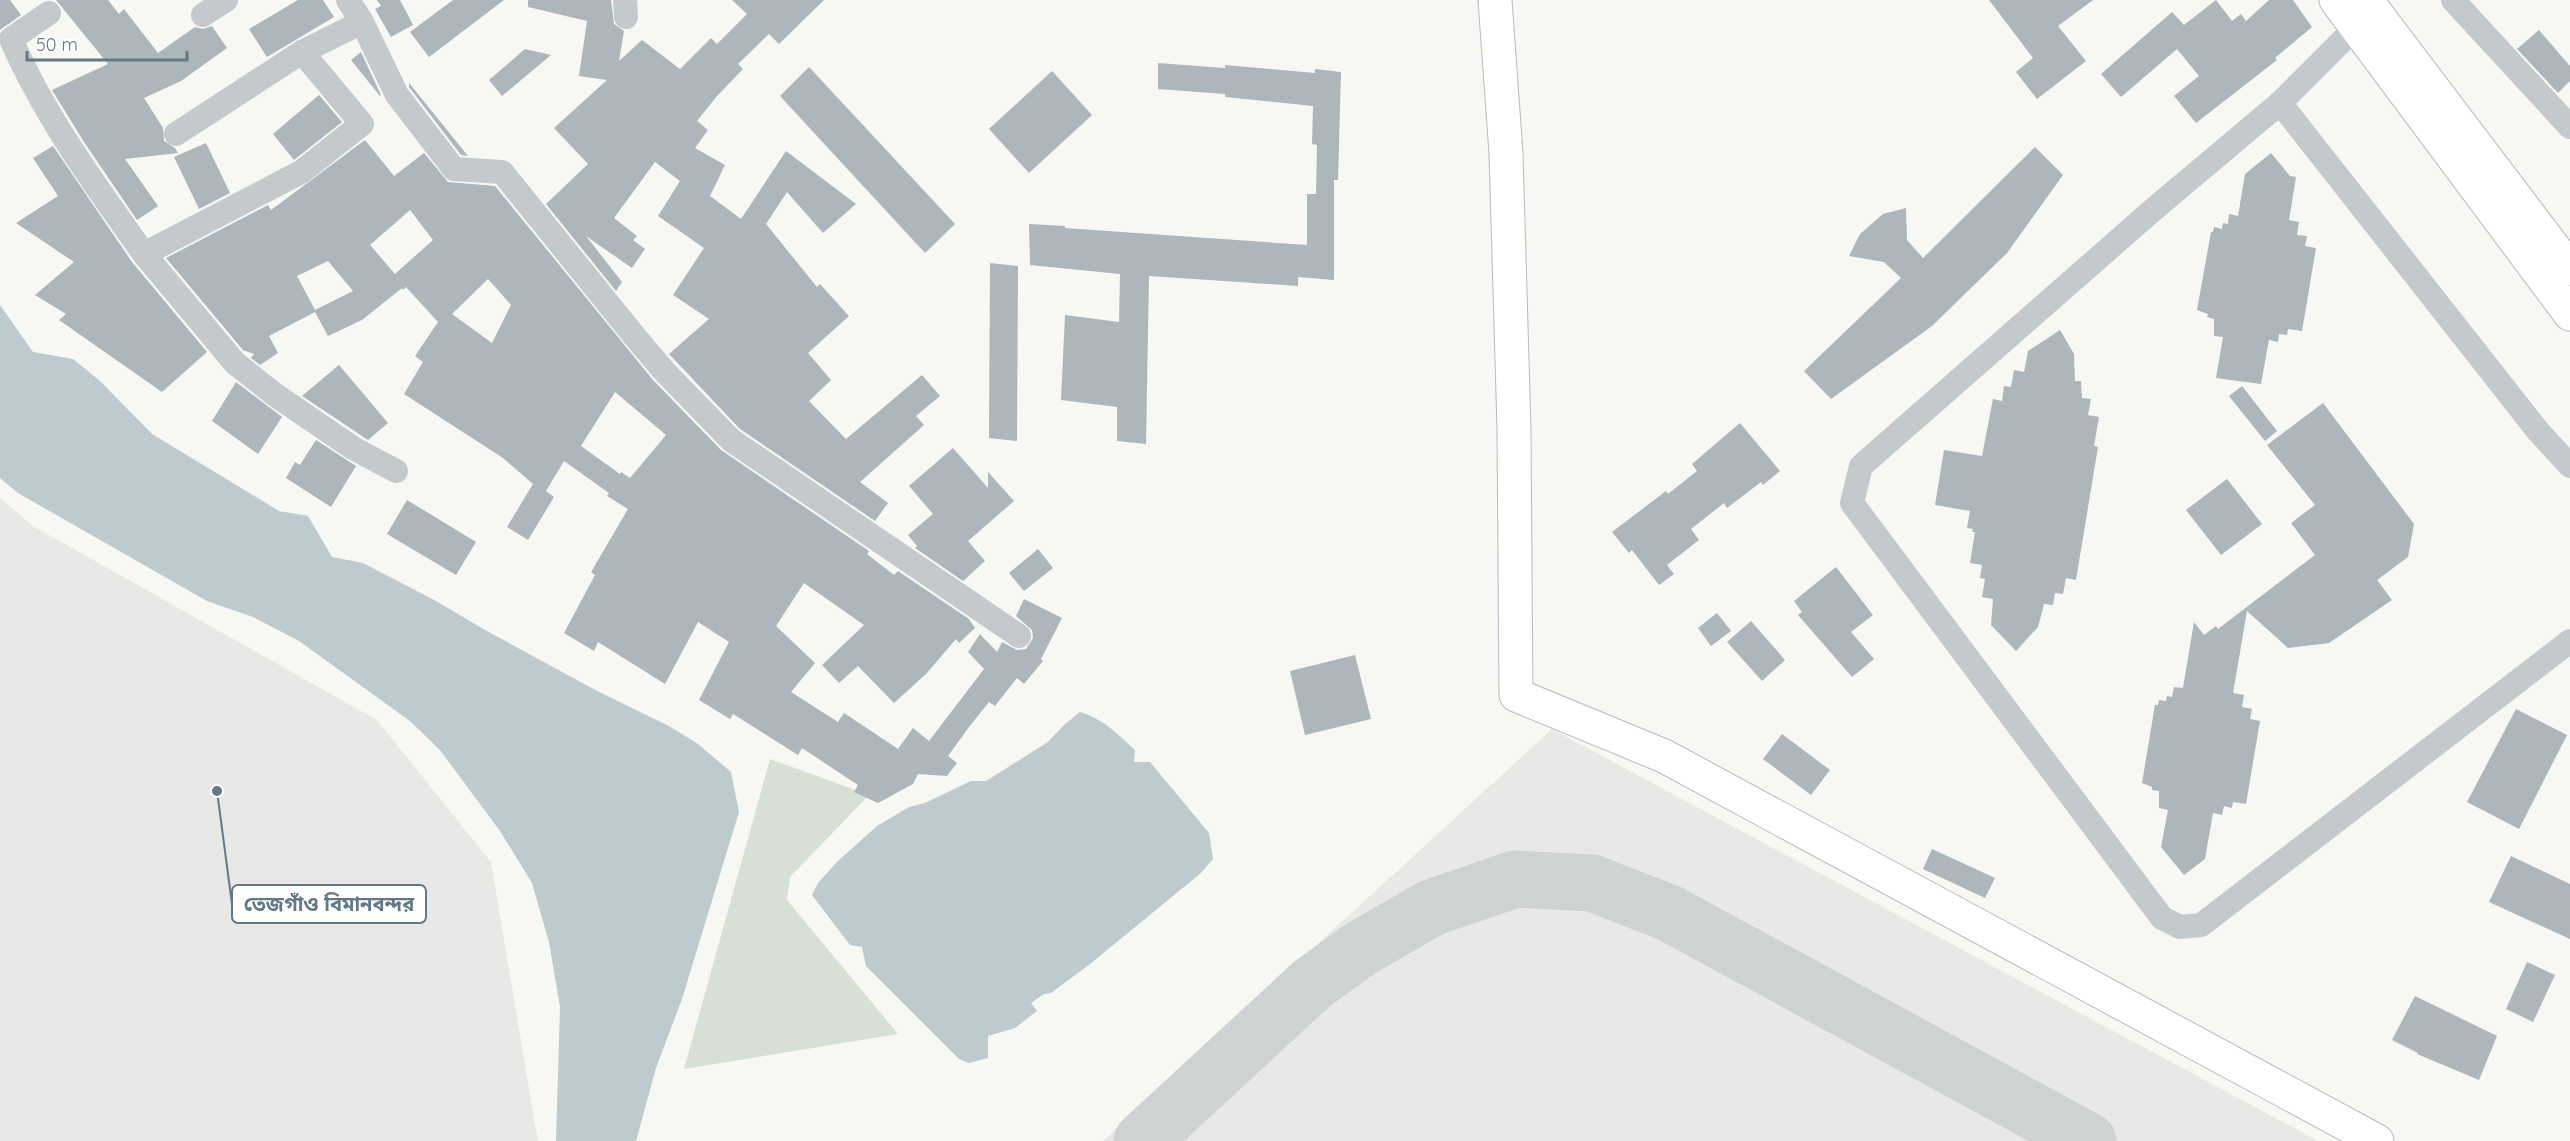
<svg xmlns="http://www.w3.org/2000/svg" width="2570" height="1141" font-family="Quicksand,'Noto Sans Bengali',sans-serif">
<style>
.built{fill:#e8e8e7}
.green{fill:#d8dfd4}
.water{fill:#bdcace}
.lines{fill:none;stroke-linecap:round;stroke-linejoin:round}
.taxiway{stroke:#ced2d2;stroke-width:57}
.building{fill:#acb6bb;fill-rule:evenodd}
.secondary-casing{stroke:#b6bcc0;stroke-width:35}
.street{stroke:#c4c9cc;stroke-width:24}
.secondary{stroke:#fff;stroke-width:33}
.leader{fill:none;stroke:#637987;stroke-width:2}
.callout-dot{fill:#637987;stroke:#fff;stroke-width:2}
.callout{fill:#fff;stroke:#637987;stroke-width:2}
.callout-label{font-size:20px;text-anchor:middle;font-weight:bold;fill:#637987}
</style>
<rect width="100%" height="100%" fill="#f7f7f3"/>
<g class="built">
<polygon points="0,498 33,526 377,720 491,862 538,1141 0,1141"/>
<polygon points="1552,729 2318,1141 1103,1141"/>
</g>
<polygon class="green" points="770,759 869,795 790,877 787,900 898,1034 684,1069"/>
<g class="water">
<polygon points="0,305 33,352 73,359 100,381 152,434 279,511 308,516 332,557 363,563 436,601 485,630 599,692 669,726 698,744 731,772 739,812 682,999 656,1068 636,1141 556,1141 560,1007 549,942 532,883 500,831 440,750 410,721 299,641 253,617 207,601 18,493 0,478"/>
<path d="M1080,712C1102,718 1119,735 1135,750L1134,762H1150L1209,833L1213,859L1201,873L1090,964L1051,993L1044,994L1031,1003L1037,1011L1015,1028L988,1036V1058L969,1063L959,1059L866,966L862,947L850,945L812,895L818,883L837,862L877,826L909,807L925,803L971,781H986L1048,742L1064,725Z"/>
</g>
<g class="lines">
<polyline class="taxiway" points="1142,1141 1312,984 1360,949 1431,908 1515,879 1592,883 1669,913 2088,1141"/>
</g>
<g class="building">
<polygon points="0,0 10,0 21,15 0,30"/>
<polygon points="56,0 108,0 119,14 124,9 158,53 195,27 203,29 212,26 227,48 181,81 144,98 163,128 164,141 175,148 178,153 125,159 158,206 137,220 84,142 52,90 108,64"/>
<polygon points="298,0 323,0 334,17 267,57 249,29"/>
<polygon points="377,0 400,0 413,25 391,37 375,9 381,6"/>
<polygon points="453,0 504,0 429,57 410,32"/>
<polygon points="528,0 611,0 614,24 624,31 619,61 642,40 680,69 711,38 717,44 747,14 732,0 824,0 779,44 769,34 738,64 743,69 717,96 697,121 708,130 695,148 725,165 710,196 741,219 786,151 856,204 823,233 787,192 766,224 817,287 820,284 849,316 808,353 831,380 809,401 846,439 922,375 940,396 916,416 924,425 860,482 888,503 875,521 740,429 669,354 709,319 673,295 704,248 658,216 680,181 655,162 614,218 637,236 633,240 645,249 632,268 586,236 622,282 616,291 546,204 588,164 554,128 607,80 579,76 587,21 528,7"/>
<polygon points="1989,0 2093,0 2058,26 2086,61 2037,99 2016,72 2033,58"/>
<polygon points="2216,0 2232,21 2241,14 2246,21 2269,0 2293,0 2312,27 2275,58 2277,60 2196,123 2174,96 2199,76 2177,49 2121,97 2101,74 2172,12 2184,25"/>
<polygon points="2539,30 2570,66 2570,81 2558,93 2517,49"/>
<polygon points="525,49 551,55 502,96 489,80"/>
<polygon points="361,52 381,95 380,96 351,60"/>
<polygon points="1158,63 1225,68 1225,65 1315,73 1315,69 1341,72 1338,180 1334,180 1334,280 1298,277 1298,286 1149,276 1146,444 1117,441 1117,407 1061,400 1065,315 1119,322 1120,274 1030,265 1029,224 1065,226 1065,228 1307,245 1307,194 1316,194 1317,145 1312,144 1313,106 1225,97 1225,94 1158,89"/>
<polygon points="809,67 955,224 925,253 780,96"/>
<polygon points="1052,71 1092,115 1029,173 989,129"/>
<polygon points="409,83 468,156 461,155 409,87"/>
<polygon points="319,95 342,122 294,160 273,134"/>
<path d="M365,140L394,176L424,153L448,182L495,186L653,380L721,450L869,551L867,554L894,575L898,571L969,619L975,628L959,643L956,639L926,674L894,703L858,666L839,683L822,665L864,625L804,583L776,626L815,663L791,692L838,722L844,713L898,749L913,728L929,741L984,669L968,652L980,634L997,652L1002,642L1017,650L1026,649L1033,638L1032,630L1016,616L1024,599L1062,618L1041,659L1043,661L1024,684L1017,678L995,706L989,702L969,727L948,756L957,763L947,776L918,774L913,784L878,803L854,792L858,785L802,748L798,755L733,714L730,719L699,700L729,642L698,622L665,684L598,642L594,651L564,633L595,575L591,572L628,509L607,496L609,493L564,461L546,491L554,497L528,540L507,527L533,484L503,458L404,394L423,362L415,356L438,322L406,287L403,290L402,288L362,320L328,336L315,312L269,336L278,353L260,365L251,358L254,354L243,350L166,258L268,205L271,210ZM410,210L433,240L395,274L370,245ZM328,261L353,291L315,310L297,276ZM488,279L511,305L492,343L452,314ZM615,392L666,435L630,478L621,472L620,474L581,446Z"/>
<polygon points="206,143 230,193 199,209 174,157"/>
<polygon points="53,146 132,262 207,352 162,392 59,320 66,314 35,295 74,262 16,223 58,196 33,158"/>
<polygon points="2035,147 2063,175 2007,253 1932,326 1831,399 1804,371 1901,278 1884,262 1849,256 1860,234 1883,214 1906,208 1907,240 1923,258"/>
<polygon points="2271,153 2290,176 2296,177 2289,220 2299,222 2297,235 2307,236 2305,246 2316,248 2302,331 2288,329 2287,335 2279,334 2278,342 2269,340 2261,384 2216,378 2223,337 2214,336 2214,319 2207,317 2208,314 2197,310 2211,232 2213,232 2214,227 2222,229 2223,223 2228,224 2229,214 2238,216 2245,174"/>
<polygon points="990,263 1018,266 1017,441 989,438"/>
<polygon points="2060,330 2074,354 2075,381 2081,381 2082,398 2091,399 2088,415 2099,417 2094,446 2098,447 2076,580 2066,578 2063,594 2055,593 2053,605 2044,604 2038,627 2016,651 1991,625 1993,599 1982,597 1985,579 1980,578 1982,565 1970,563 1975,532 1972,532 1973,529 1967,528 1970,511 1935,505 1944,450 1982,456 1993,399 2002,401 2004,386 2011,387 2014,370 2024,372 2028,351"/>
<polygon points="339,365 388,423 368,440 302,396"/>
<polygon points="236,382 282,417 258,454 212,421"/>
<polygon points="2242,386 2277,431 2265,441 2229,396"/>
<polygon points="2323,403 2414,524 2408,557 2377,580 2392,600 2329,643 2288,648 2247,611 2233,693 2244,695 2242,707 2252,709 2250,719 2260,721 2246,804 2233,802 2232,808 2224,806 2222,815 2213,813 2205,859 2184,875 2161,847 2168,810 2159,808 2159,791 2152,790 2152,787 2142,783 2155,705 2158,705 2159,700 2166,701 2167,696 2172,697 2174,687 2183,688 2194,622 2204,635 2216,626 2218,629 2315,555 2291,523 2315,505 2267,445"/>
<polygon points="1740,423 1780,471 1763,485 1761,482 1727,508 1724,503 1691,529 1699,540 1667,565 1674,574 1659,585 1632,550 1629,553 1612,532 1666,491 1668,494 1697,471 1692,464"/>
<polygon points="316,440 356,466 331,507 286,478 295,462 300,465"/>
<polygon points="953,448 988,488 988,472 1014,501 968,541 985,561 963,581 915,548 917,546 908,535 933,514 909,486"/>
<polygon points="2227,479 2262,524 2221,555 2186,510"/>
<polygon points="407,500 476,542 456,575 387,534"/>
<polygon points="1038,549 1053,568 1024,591 1009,573"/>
<polygon points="1836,567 1873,615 1851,632 1874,659 1852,677 1798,615 1802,612 1794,601"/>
<polygon points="1717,613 1731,631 1711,646 1698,628"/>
<polygon points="1751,621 1785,660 1762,681 1727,642"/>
<polygon points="1355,655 1371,719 1305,735 1290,671"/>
<polygon points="2516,709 2567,735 2519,829 2467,802"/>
<polygon points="1782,734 1830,770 1811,795 1763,759"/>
<polygon points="1932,849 1995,878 1985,898 1923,869"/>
<polygon points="2511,856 2570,884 2570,939 2489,902"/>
<polygon points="2527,962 2555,975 2533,1022 2506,1009"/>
<polygon points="2415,996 2497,1036 2479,1080 2417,1054 2418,1053 2392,1040"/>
</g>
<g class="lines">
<g class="secondary-casing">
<g id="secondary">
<polyline points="1495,0 1506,153 1514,429 1516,695 1664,756 2377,1141"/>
<polyline points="2336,0 2570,314"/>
<polyline points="2366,0 2570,269"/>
</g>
</g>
<g class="street">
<polyline points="348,0 362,22 397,95 454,169 502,172 636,338 664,371 731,440 1019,636"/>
<polyline points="625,0 626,17"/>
<polyline points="2453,0 2570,127"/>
<path d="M49,13L11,39C45,117 95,185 144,254"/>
<polyline points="203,15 226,0"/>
<polyline points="2355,28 2280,103 2154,209 1861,466 1852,503 2162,918 2180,927 2201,925 2570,641"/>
<polyline points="302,52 362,124 301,172 144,254 235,363 274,394 353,448 396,471"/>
<polyline points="2280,103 2538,431 2570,466"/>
<polyline points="176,134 302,52 362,22"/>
</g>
<use href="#secondary" class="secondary"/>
</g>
<path class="leader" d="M217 791L232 904"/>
<circle class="callout-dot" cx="217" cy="791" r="6"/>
<rect class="callout" x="232" y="885" width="194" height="38" rx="6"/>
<g class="callout-label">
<text x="329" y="911">তেজগাঁও বিমানবন্দর</text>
</g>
<path d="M27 51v9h160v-9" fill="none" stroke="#637987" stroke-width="3"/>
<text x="36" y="51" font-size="18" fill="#637987" stroke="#ffffff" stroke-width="4.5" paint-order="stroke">50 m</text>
</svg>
